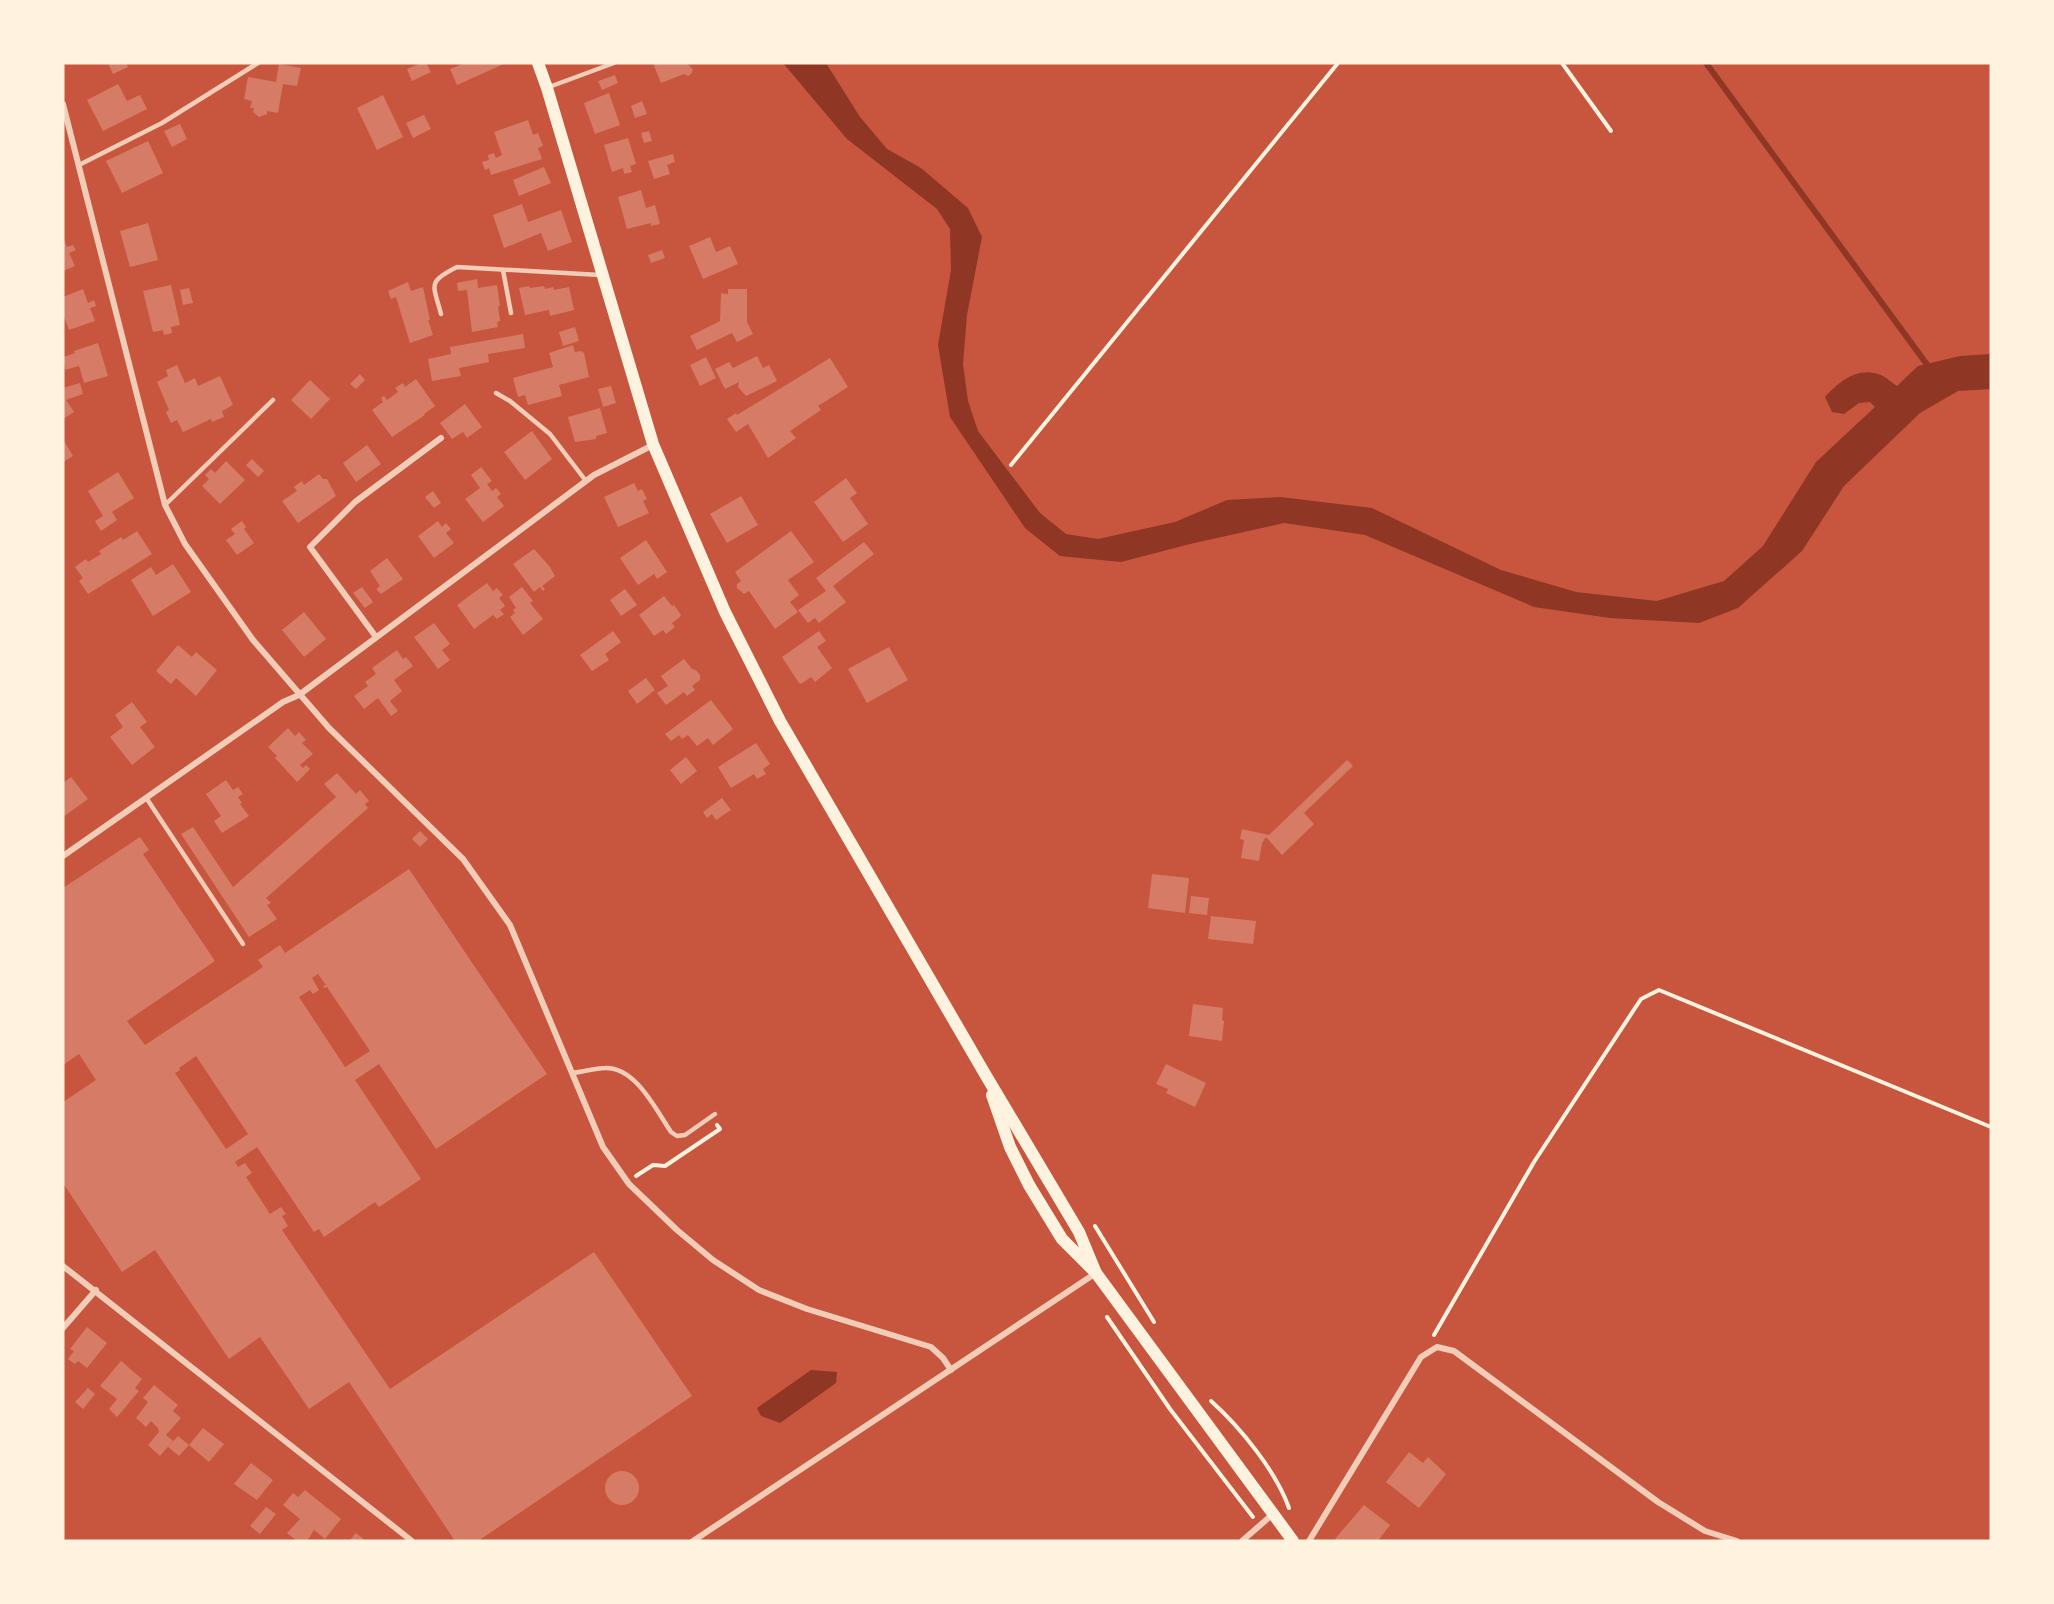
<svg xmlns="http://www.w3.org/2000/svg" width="2054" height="1604" font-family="'Nunito Sans',sans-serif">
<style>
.water{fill:#8f3625}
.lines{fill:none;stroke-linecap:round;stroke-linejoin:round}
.stream{stroke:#8f3625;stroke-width:6}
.building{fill:#d67c66;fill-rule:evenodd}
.path{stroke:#fff3e0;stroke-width:4}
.service{stroke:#f1ccb7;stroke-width:4.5}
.minor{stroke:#f1ccb7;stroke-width:6}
.secondary{stroke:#fff3e0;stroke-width:12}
</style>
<rect width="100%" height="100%" fill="#c8553d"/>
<g class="water">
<path d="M783,63H826L860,117L887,149L921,168L968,208L982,237L967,315L963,364L968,401L978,431L1040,513L1066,534L1098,539L1175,522L1227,500L1280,497L1372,508L1501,570L1576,592L1657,601L1724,581L1763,546L1816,462L1875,407L1870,402L1859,403L1844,414L1832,412L1825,397C1840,381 1858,366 1881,375C1886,377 1892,383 1897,386L1918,366L1960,356L1991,354V389L1958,391L1920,413L1844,486L1802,551L1738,608L1699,623L1610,618L1534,607L1365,535L1284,523L1190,544L1121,562L1060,556L1025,528L950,417L938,345L951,270L950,229L937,209L847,139Z"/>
<polygon points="811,1370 837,1372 836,1383 780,1423 761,1416 757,1408"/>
</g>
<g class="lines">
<polyline class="stream" points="1706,63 1931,370"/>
</g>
<g class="building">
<polygon points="108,63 126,63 128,67 113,74"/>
<polygon points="421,63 426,63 431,72 412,81 407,69"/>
<polygon points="465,63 506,63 457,85 450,69"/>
<polygon points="653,63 687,63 693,70 691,74 688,76 684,74 661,83"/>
<polygon points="279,64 301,68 297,86 283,84 278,113 267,111 267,114 259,117 253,112 254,108 250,108 252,101 244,99 248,77 276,82"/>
<polygon points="615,75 618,83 602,90 598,81"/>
<polygon points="118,84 127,101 140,95 147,109 103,131 87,100"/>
<polygon points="609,93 620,125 595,134 584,103"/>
<polygon points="383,95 403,137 377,150 357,108"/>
<polygon points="642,101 647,114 635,118 631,106"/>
<polygon points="424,115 431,129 413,138 406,123"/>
<polygon points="528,120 533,135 538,133 543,146 538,148 542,159 491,175 489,168 485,170 482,162 489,160 488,155 494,153 496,158 502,155 494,132"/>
<polygon points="180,124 187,139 172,147 164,131"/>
<polygon points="649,131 652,141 644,143 641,133"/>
<polygon points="628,138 636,164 630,166 632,172 624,174 623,168 612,172 604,145"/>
<polygon points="148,141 163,173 122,193 106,161"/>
<polygon points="673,154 675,162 667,165 670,174 654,179 648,161"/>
<polygon points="544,167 551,183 519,196 513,180"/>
<polygon points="641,190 646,208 655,205 660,224 651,226 651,223 627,229 618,197"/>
<polygon points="522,204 528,222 561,210 572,242 548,251 541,233 504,248 493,215"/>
<polygon points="148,223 158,260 130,267 120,231"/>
<polygon points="63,237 67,247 73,245 76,250 69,253 75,266 63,271"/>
<polygon points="710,237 716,252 730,246 738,264 703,279 689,246"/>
<polygon points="662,250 665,258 651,263 648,255"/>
<polygon points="477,279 478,288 497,285 500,306 498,306 500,321 497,322 498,327 472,332 467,290 458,291 457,283"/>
<polygon points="408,282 411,291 423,287 430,320 428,320 433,335 410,343 396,297 391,299 388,291"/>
<polygon points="171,285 180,325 171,327 172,333 164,335 163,330 153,332 143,291"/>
<polygon points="529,286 530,288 544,286 545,289 553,287 554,290 569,287 574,310 550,316 549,310 525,315 519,288"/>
<polygon points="189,288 193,303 183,305 180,290"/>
<polygon points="83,289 88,303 94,300 96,306 90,308 95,321 69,330 63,314 63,297"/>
<polygon points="728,289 747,289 747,322 753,334 737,342 732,333 697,350 690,336 720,321 721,293 728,294"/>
<polygon points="575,327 579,341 563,346 559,332"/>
<polygon points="523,334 525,348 488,354 489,362 459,368 461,376 432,381 428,359 451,354 450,347"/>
<polygon points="98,343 108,376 84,383 79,366 65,370 63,357 75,353 74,351"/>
<polygon points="573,345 575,352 581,351 584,353 589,377 559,385 562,396 528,405 525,395 518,397 513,378 553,367 549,353"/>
<polygon points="757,356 763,368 769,365 777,381 746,396 738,387 739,382 725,389 715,369 729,362 733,368"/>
<polygon points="706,357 716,378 700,386 690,365"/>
<polygon points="830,358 848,387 818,406 821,410 790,431 796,438 768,458 748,424 736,432 727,419 736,413 737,415"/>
<polygon points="177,365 185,383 195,378 198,386 220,376 233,405 222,411 224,417 212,422 211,419 183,432 177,420 171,423 166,412 169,410 157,382 168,376 166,370"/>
<polygon points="360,374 365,380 356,389 350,384"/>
<polygon points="416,379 435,406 424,414 425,415 392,437 372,410 383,402 381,398 384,396 387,400 398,392 395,388 403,383 405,387"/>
<polygon points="310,380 330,399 311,419 291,400"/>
<polygon points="80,383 83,394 66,400 74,412 63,419 63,388"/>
<polygon points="611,386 616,403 603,407 598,389"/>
<polygon points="465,404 482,427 467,438 463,432 452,439 440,423"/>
<polygon points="600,408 607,433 596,436 596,439 575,442 568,417"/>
<polygon points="532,431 552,459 525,480 504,452"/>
<polygon points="63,439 73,456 63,462"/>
<polygon points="367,445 381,464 356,482 343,463"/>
<polygon points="252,459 264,471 258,477 246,465"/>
<polygon points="226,461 245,480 220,504 202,486 209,479 205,475 211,469 215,473"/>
<polygon points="481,467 492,481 487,484 492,491 496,488 501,494 497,497 504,506 483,522 465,499 480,488 471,475"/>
<polygon points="118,472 134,498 112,512 117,520 101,531 95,521 103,516 88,491"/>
<polygon points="319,474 323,479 327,479 336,496 298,523 282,501 297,491 294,487 302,481 304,485"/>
<polygon points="846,478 857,493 850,498 868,524 843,542 814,502"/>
<polygon points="634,483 638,491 642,489 647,499 643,501 649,513 618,527 604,497"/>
<polygon points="433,491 441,503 434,508 425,497"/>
<polygon points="741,496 758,525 727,543 710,514"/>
<polygon points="242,521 246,527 244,529 254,543 237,555 226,540 235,534 231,529"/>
<polygon points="438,521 442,527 446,523 451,529 446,533 454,543 434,558 418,536"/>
<polygon points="137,531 152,554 88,594 79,581 83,578 75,567 86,559 88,562 101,554 99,551 121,537 123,540"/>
<polygon points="791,531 814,562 788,580 799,595 790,602 798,612 775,629 749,591 744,594 737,588 737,584 741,581 735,572"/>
<polygon points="646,540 667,572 657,579 654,574 638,585 620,558"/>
<polygon points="864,542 874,554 833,586 846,602 819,623 815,618 808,623 798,610 826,591 816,578"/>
<polygon points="534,549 550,567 555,576 542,586 545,589 543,591 540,587 534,592 513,564"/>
<polygon points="387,558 403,579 381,594 376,589 380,586 370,571"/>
<polygon points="173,564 191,592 153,616 131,580 151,567 156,575"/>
<polygon points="487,583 493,591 497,588 503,595 499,598 505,606 500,610 504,614 497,619 493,615 474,629 457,605"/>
<polygon points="362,587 373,602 365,608 353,593"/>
<polygon points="522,587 533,601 530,603 543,619 523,635 510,617 515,613 513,610 516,608 509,597"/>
<polygon points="625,589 637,605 621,616 610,600"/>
<polygon points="664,596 672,606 674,605 681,615 680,617 672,623 675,627 666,634 663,630 654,636 639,615"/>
<polygon points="304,612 326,639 304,657 282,630"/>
<polygon points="434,623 450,644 442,650 450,660 438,669 414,637"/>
<polygon points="613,631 621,642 605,654 609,660 592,671 580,655"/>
<polygon points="819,631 826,641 817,647 832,668 815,682 811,677 801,684 799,683 782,657"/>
<polygon points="178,645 192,657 196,652 217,670 196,696 176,678 171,684 156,671"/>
<polygon points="889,647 908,680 867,703 848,669"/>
<polygon points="397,650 403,659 406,657 413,666 394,680 402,691 390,701 398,711 391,716 378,698 364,709 354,696 368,686 365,682 376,674 372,668"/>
<polygon points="684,659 692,669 696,670 700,675 700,680 692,686 695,690 687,696 684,692 666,705 657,693 668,686 661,676"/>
<polygon points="646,678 655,690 637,704 628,691"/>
<polygon points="711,700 733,729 713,745 708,738 697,746 688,735 682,739 679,735 671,741 665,734"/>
<polygon points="132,702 147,722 140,727 155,747 132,765 110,737 123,727 115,715"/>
<polygon points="288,728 295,736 299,732 306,740 302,743 313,754 300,765 303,768 306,765 310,769 297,782 275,758 277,756 268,747"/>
<polygon points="756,743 770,764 763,769 766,774 757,779 754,774 731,788 718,767"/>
<polygon points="686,757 697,771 681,784 670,770"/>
<polygon points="1347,760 1353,766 1304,813 1314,824 1282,855 1266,837 1262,843 1259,861 1241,858 1244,840 1240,839 1242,829 1269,835"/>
<polygon points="337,773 356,794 360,790 369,801 365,804 368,808 266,898 271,903 267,905 277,919 249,937 181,834 193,827 233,887 336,797 324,784"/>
<polygon points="71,777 88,799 63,817 63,783"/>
<polygon points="226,780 233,790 238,787 243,794 238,797 242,803 240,804 249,816 222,833 214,821 221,816 206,794"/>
<polygon points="722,798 731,810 716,820 712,814 707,818 703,812"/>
<polygon points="420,831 428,839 420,847 412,839"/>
<path d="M140,837L149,850L143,854L215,961L127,1021L145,1045L263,967L258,960L280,945L285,953L409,869L547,1074L436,1149L379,1064L355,1080L421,1179L379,1207L375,1202L324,1237L319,1229L314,1232L257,1147L235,1162L238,1167L245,1163L252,1173L246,1177L270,1214L281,1207L286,1214L282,1216L288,1226L282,1230L390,1389L594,1252L692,1396L478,1541H455L349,1382L309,1409L260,1337L229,1359L155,1250L122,1272L63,1183V1102L96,1080L79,1054L63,1065V888ZM318,974L326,985L323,986L324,988L327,987L370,1051L345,1067L299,997L310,990L313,994L319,990L312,978ZM196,1056L248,1134L226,1149L175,1073L180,1070L179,1068Z"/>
<polygon points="1152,874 1189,878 1185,913 1148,908"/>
<polygon points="1191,896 1209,898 1207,915 1189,913"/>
<polygon points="1211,916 1256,921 1253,944 1208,939"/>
<polygon points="1193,1004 1223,1008 1222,1020 1224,1021 1222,1041 1189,1036"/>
<polygon points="1166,1064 1206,1083 1195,1107 1166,1093 1168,1089 1156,1084"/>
<polygon points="87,1327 107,1343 87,1368 78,1361 75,1364 68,1359 74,1351 70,1349"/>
<polygon points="121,1361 142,1379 135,1388 139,1391 117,1417 109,1409 117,1399 100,1386"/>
<polygon points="154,1385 178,1405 173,1411 181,1418 166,1435 173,1441 160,1456 148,1445 159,1432 158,1428 151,1421 146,1427 136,1418 148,1402 143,1398"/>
<polygon points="88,1388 95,1394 83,1409 75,1402"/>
<polygon points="203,1428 224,1444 209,1462 189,1445 179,1456 168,1447 178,1436 189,1445"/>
<polygon points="1409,1452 1423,1463 1428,1457 1446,1474 1419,1508 1386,1482"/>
<polygon points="251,1463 273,1480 257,1500 234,1484"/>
<circle cx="622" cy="1488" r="17"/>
<polygon points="305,1490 341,1519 325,1539 314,1530 307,1541 297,1541 287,1533 300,1519 283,1505 293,1493 298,1497"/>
<polygon points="1364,1505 1390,1525 1378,1541 1337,1541 1335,1539"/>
<polygon points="266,1507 276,1514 260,1534 250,1526"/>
<polygon points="356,1533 366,1541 349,1541"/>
</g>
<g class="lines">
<g class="path">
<polyline points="1562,63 1611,131"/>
<polyline points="1011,465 1338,63"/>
<polyline points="636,1176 653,1165 665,1166 720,1129 717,1125"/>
<polyline points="1095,1226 1154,1322"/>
<polyline points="1107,1317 1170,1409 1253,1517"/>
<polyline points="1434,1335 1534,1162 1641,999 1659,990 1991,1127"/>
<path d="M1211,1401C1240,1427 1276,1471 1289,1508"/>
</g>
<g class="service">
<polyline points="549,87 614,63"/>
<polyline points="79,165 162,123 258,63"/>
<polyline points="503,270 511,313"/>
<path d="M441,314C433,284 427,282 457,267L600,275"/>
<polyline points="496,393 510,401 550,434 586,481"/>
<polyline points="165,505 273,400"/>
<polyline points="147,799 243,944"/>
<path d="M572,1073C583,1072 595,1068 605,1068C636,1067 656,1110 671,1132L677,1136L685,1135L715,1114"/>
</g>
<g class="minor">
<polyline points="63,104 165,505 185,544 253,640 329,728 463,859 510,925 603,1147 629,1184 677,1230 713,1260 759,1290 807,1309 931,1347 943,1358 951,1370"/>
<polyline points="376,637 310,547 355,502 441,438"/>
<polyline points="63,856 283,702 299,695 594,475 653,445"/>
<polyline points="63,1266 412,1541"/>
<polyline points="63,1328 96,1290"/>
<polyline points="693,1541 1096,1273"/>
<polyline points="1242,1541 1273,1514"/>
<polyline points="1309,1541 1421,1357 1437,1347 1454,1351 1658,1502 1705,1531 1737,1541"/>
</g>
<g class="secondary">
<polyline points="538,63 547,88 653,444 725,612 780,721 985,1074 1079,1232 1096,1273"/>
<polyline points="992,1095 1010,1147 1029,1185 1062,1239 1096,1273 1293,1541"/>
</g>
</g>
<rect width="2054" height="1604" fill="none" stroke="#fff3e0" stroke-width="129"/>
</svg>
